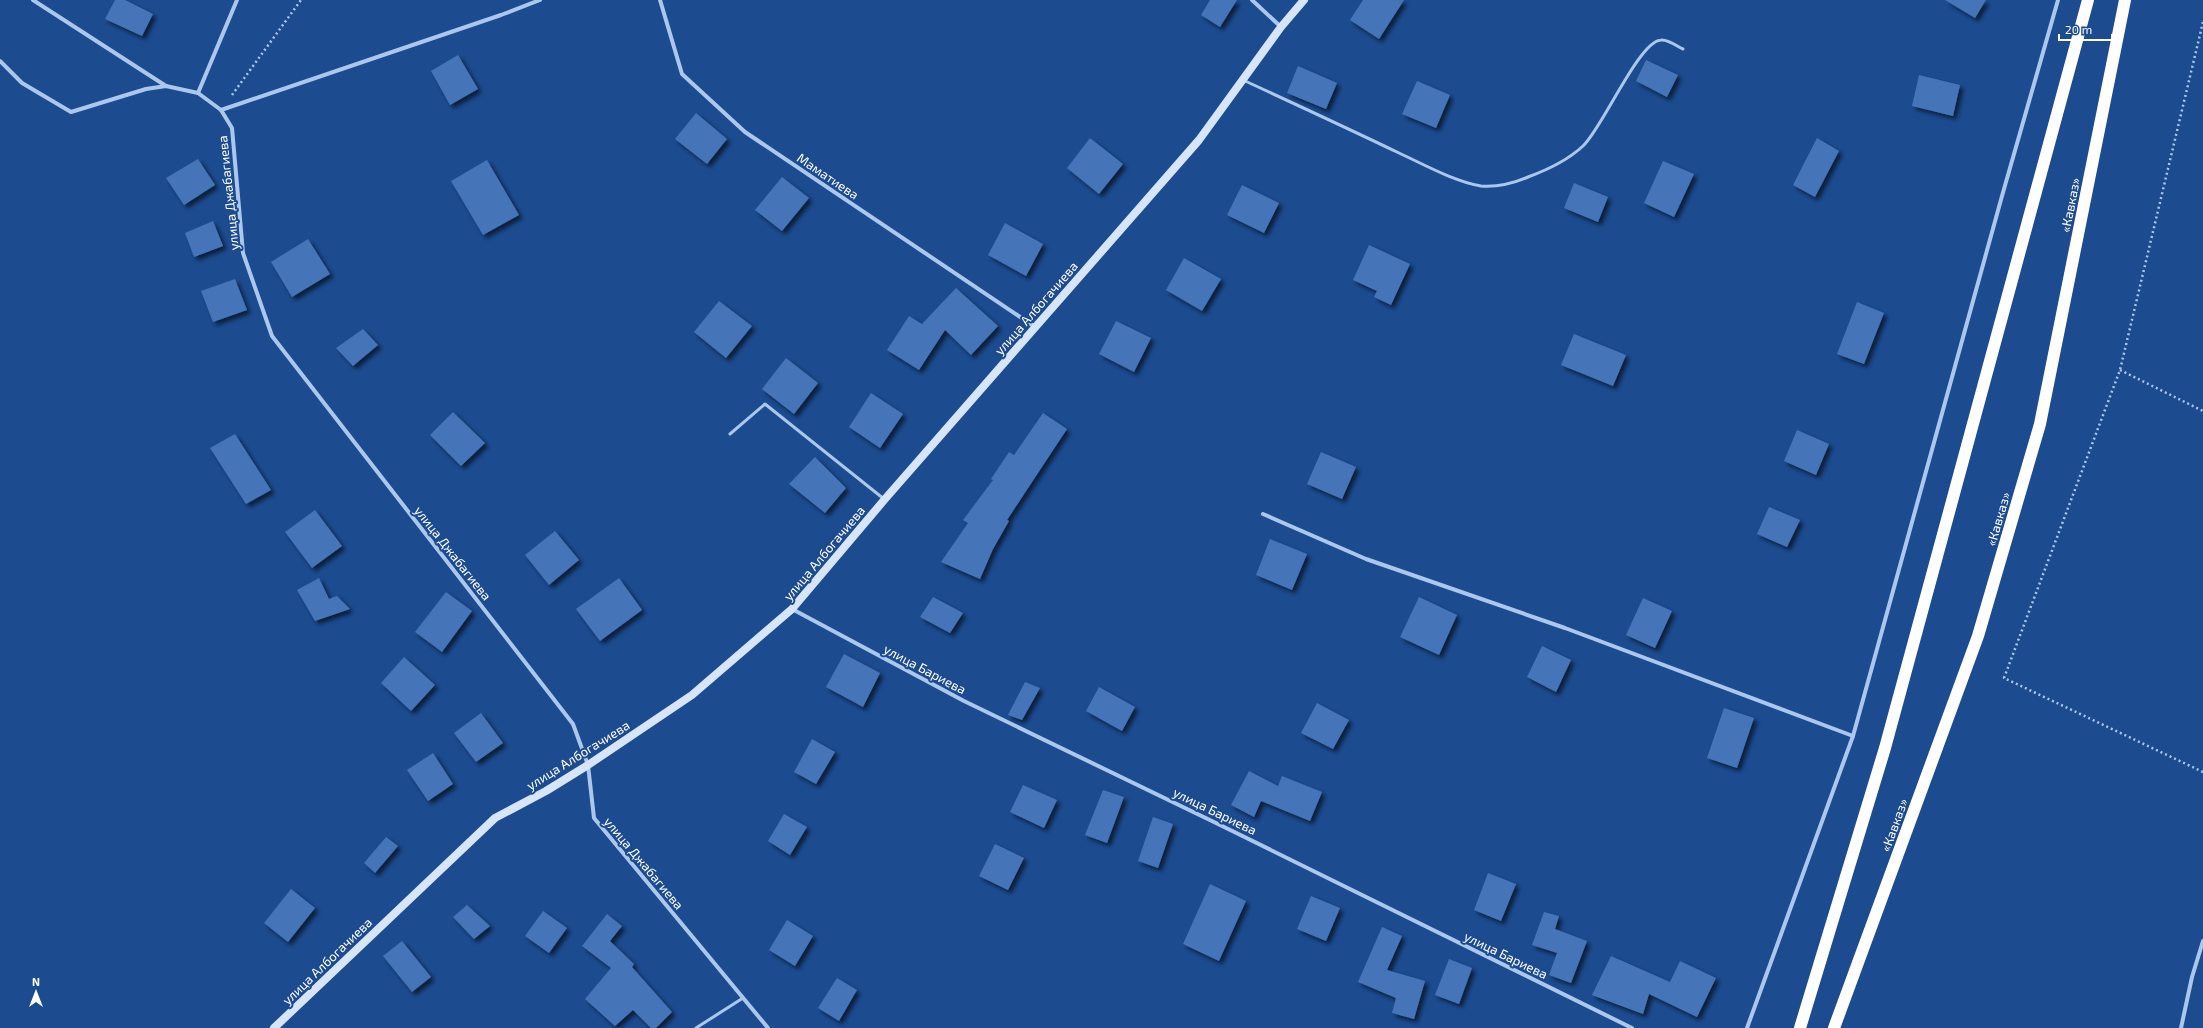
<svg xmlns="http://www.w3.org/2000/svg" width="2203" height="1028" font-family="'Exo 2',sans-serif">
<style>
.building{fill:#4475b8;filter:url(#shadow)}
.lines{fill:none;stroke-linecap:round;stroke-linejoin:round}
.path{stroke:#abc7ee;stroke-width:2.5;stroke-dasharray:2 3;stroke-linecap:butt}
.lane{stroke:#abc7ee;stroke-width:3}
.street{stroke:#abc7ee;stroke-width:4}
.secondary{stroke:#d7e5fa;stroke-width:8}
.highway{stroke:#fff;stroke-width:12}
.labels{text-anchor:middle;stroke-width:4;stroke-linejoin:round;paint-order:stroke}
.street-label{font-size:13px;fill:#fff;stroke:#1c4b90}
</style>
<defs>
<filter id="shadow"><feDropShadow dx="3.5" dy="3.5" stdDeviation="2" flood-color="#0009"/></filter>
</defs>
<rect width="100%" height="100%" fill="#1c4b90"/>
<g class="building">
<polygon points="115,0 125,0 153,14 142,36 105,19"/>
<polygon points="1210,0 1237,0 1220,27 1201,15"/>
<polygon points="1363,0 1404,0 1379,39 1350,20"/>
<polygon points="1945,0 1986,0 1975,18"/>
<polygon points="458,55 478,89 450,105 431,71"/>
<polygon points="1646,60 1678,75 1667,97 1636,81"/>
<polygon points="1298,66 1337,83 1326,109 1287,93"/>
<polygon points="1919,75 1960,85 1953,116 1912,106"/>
<polygon points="1417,81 1450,95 1436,128 1402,114"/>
<polygon points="696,113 727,139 707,164 675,139"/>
<polygon points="1090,138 1123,164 1099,194 1067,168"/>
<polygon points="1817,138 1839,151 1815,197 1793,185"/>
<polygon points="198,159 215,185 184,205 166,178"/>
<polygon points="487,160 519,215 483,235 451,181"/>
<polygon points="1663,161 1694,174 1674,217 1644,203"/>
<polygon points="782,177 809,198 782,231 755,210"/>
<polygon points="1574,183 1608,197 1598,222 1564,208"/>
<polygon points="1242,185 1279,203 1264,233 1227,215"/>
<polygon points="213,221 223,246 194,257 185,233"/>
<polygon points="1005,223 1043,244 1026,276 988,255"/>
<polygon points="308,239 330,274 292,297 271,262"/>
<polygon points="1369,245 1410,264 1391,305 1374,297 1377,291 1353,280"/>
<polygon points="1184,258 1221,279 1202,311 1166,290"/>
<polygon points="235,279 247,310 213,322 201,291"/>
<polygon points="956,288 998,326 971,355 945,330 919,370 887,350 909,316 922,324"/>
<polygon points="719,301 752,326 726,358 694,332"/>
<polygon points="1857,302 1884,313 1864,364 1837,354"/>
<polygon points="1116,321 1151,338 1134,372 1099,354"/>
<polygon points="363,329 378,345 353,366 336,348"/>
<polygon points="1574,334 1626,355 1613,386 1561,365"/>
<polygon points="786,358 818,383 794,414 762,389"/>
<polygon points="871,393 903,414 880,448 849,427"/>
<polygon points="453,412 485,443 461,466 430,435"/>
<polygon points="1043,413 1067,429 1007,520 1009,521 993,549 980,579 941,562 968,523 963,520 993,480 991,479 1009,452 1014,455"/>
<polygon points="1797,430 1829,444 1816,475 1784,461"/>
<polygon points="235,434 271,490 246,504 210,448"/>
<polygon points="1321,452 1356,467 1342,499 1307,484"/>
<polygon points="815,457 846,488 825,513 789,484"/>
<polygon points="1769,507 1800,520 1787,547 1757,534"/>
<polygon points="315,510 342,546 312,568 285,532"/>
<polygon points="555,531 579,560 549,585 525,555"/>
<polygon points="1270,539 1307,554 1292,590 1256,575"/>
<polygon points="319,578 329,599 337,596 350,609 315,621 297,590"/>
<polygon points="619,578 642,610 600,641 576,609"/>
<polygon points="446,592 472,611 442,652 415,632"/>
<polygon points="933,597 963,613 950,633 920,617"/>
<polygon points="1419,597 1457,615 1439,655 1400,637"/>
<polygon points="1643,598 1672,611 1655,648 1626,635"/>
<polygon points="1542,646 1571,660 1556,692 1527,677"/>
<polygon points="844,654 880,673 863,707 826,687"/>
<polygon points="404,657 435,685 411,711 381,683"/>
<polygon points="1025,682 1040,688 1022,720 1008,715"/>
<polygon points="1099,687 1135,707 1122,731 1086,711"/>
<polygon points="1317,703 1349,720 1333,749 1301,733"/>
<polygon points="1724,708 1754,718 1737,768 1707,758"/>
<polygon points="481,713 503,743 476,762 454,733"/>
<polygon points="812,739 835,752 816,784 794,772"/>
<polygon points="433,753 453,784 428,801 407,770"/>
<polygon points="1249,771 1278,786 1282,776 1322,792 1310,821 1261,801 1254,817 1231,805"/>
<polygon points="1023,785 1057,800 1044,828 1010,812"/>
<polygon points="1103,790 1124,797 1107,843 1085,835"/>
<polygon points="784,814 807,827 790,855 768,841"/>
<polygon points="1153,817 1173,824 1158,868 1138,861"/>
<polygon points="386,837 398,846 375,873 364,863"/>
<polygon points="995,844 1024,858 1008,890 979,876"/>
<polygon points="1488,873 1516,884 1501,921 1474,910"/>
<polygon points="1210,884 1246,901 1219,961 1183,944"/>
<polygon points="291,889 315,908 288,942 264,923"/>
<polygon points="1311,896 1340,908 1326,941 1297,929"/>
<polygon points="467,905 490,926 474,939 453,917"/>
<polygon points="543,911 567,928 549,953 525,936"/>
<polygon points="1544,912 1559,916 1555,929 1587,941 1571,983 1549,975 1557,953 1532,945"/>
<polygon points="607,914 622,926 610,941 634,964 632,967 672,1012 656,1028 651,1028 633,1010 615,1026 585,999 611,968 582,946"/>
<polygon points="787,920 813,936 795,966 769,950"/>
<polygon points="1382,927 1402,936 1387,970 1425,981 1414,1019 1392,1013 1396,998 1358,982"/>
<polygon points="402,941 431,977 412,992 383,956"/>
<polygon points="1611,956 1670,982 1680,961 1716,978 1697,1017 1649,994 1643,1014 1592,995"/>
<polygon points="1449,959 1472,968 1459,1004 1435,995"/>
<polygon points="837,978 857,990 839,1021 818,1008"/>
</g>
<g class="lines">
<g class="path">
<polyline points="2203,22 2120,370 2004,678 2203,772"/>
<polyline points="232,95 301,0"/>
<polyline points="2120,370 2203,411"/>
</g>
<g class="lane">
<path d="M1243,80C1295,104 1347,128 1399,153C1423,164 1455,182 1481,186C1496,187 1514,183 1528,177C1547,170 1568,160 1583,146C1602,129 1639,41 1661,40C1668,39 1678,47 1683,49"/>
<polyline points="730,434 765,404 884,499"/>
<polyline points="696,1028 743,998"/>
</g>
<g class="street">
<polyline points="33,0 166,86"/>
<polyline points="660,0 682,74 745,132 1035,327"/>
<polyline points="1252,0 1281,27"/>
<polyline points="0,61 22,83 71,112 146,89 166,86 198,93 221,110 232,128 243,253 272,336 573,724 588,765 594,818 768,1028"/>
<polyline points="198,93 237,0"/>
<polyline points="221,110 501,15 540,0"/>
<polyline points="1263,514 1366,559 1565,628 1853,736"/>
<polyline points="792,609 964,701 1216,823 1632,1028"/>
<polyline points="1747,1028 1853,736 2002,196 2058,0"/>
<polyline points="2181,1028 2192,977 2203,941"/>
</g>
<polyline class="secondary" points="274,1028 495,818 546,791 588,765 692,695 792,609 885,499 1199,140 1281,27 1304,0"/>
<g class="highway">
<polyline points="1800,1028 1885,748 2088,0"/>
<polyline points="1834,1028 1978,636 2040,424 2125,0"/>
</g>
</g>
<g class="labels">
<g class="street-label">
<text transform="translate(828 176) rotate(34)" y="5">Маматиева</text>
<text transform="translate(228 193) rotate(-96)" y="5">улица Джабагиева</text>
<text transform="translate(2070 205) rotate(-79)" y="5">«Кавказ»</text>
<text transform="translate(1036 308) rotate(-49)" y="5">улица Албогачиева</text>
<text transform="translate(1998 519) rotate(-74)" y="5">«Кавказ»</text>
<text transform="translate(453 553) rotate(52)" y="5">улица Джабагиева</text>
<text transform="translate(824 553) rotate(-50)" y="5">улица Албогачиева</text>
<text transform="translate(925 669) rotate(28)" y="5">улица Бариева</text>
<text transform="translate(578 755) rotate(-32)" y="5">улица Албогачиева</text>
<text transform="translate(1215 811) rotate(26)" y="5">улица Бариева</text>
<text transform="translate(1894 825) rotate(-70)" y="5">«Кавказ»</text>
<text transform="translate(644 863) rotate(50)" y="5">улица Джабагиева</text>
<text transform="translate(1506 955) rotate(26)" y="5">улица Бариева</text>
<text transform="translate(327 961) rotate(-44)" y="5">улица Албогачиева</text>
</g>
</g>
<g transform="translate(36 992)" stroke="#1c4b90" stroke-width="3" paint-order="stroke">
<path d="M0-3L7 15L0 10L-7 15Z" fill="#ffffff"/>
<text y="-6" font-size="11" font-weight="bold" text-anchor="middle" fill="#ffffff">N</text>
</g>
<path d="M2059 34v6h53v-6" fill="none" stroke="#ffffff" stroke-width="2"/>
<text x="2065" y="34" font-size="12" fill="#ffffff" stroke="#1c4b90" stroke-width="3" paint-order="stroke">20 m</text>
</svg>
